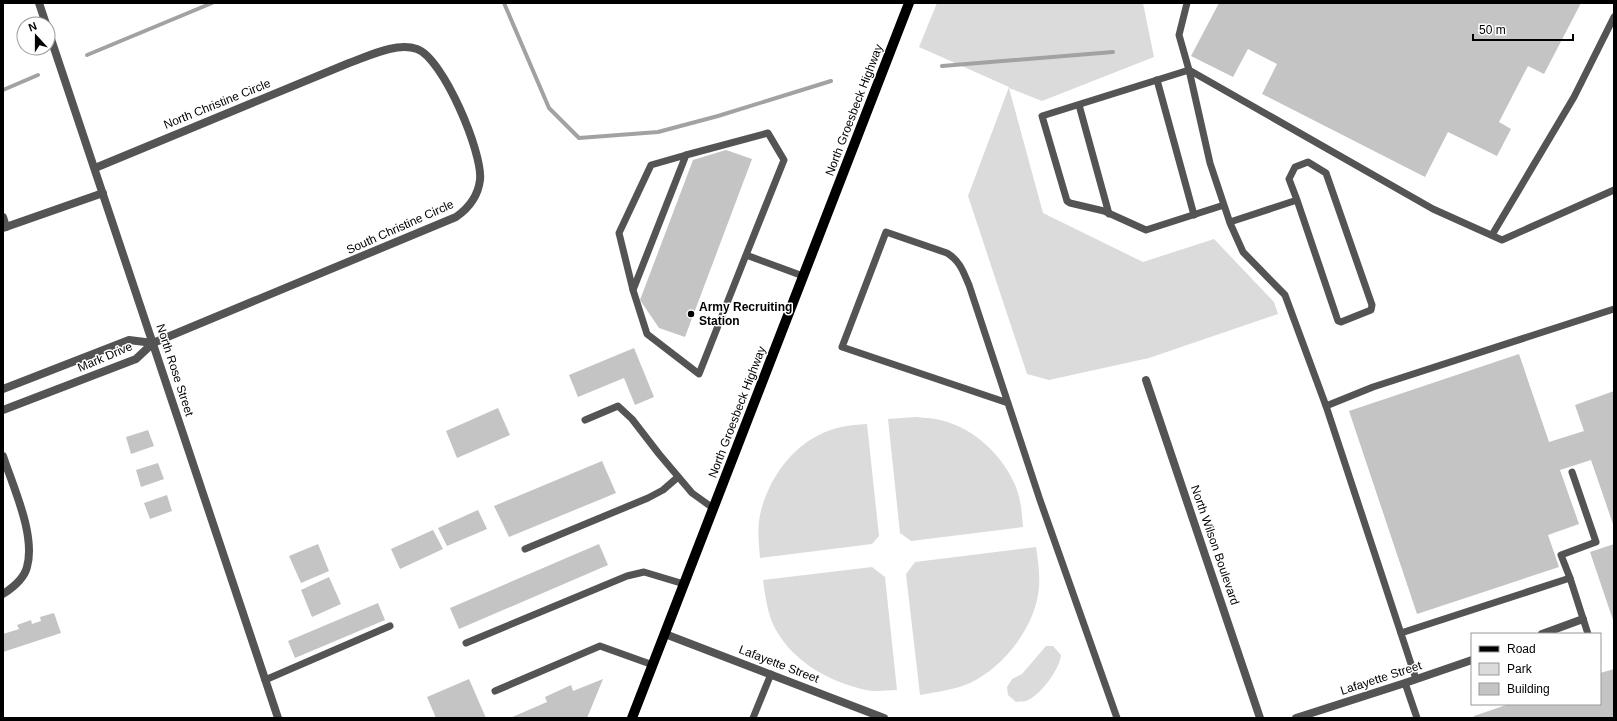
<svg xmlns="http://www.w3.org/2000/svg" width="1617" height="721" font-family="Arial,sans-serif">
<style>
.green{fill:#dbdbdb}
.lines{fill:none;stroke-linecap:round;stroke-linejoin:round}
.stream{stroke:#a2a2a2;stroke-width:4}
.building{fill:#c4c4c4}
.service{stroke:#545454;stroke-width:7}
.minor{stroke:#545454;stroke-width:8}
.primary{stroke:#000;stroke-width:10}
.poi-dot{fill:#000;stroke:#fff;stroke-width:1.5}
.labels{text-anchor:middle;stroke-width:3;stroke-linejoin:round;paint-order:stroke}
.street-label{font-size:12px;fill:#000;stroke:#fff}
.poi-label{font-size:12px;font-weight:bold;fill:#000;stroke:#fff;text-anchor:start}
</style>
<rect width="100%" height="100%" fill="#fff"/>
<g class="green">
<polygon points="937,3 1143,3 1154,57 1042,101 1009,88 1043,213 1143,262 1214,239 1274,302 1278,314 1149,358 1049,380 1027,374 968,196 1009,87 919,47"/>
<path d="M916,417C925,418 935,418 944,421C975,429 1004,457 1016,487C1021,500 1022,513 1023,527L911,541L900,533L888,419Z"/>
<path d="M867,424L879,536L872,544L760,558C759,544 757,529 760,515C767,483 788,451 817,436C833,427 850,425 867,424Z"/>
<path d="M1036,547C1038,560 1040,573 1039,587C1036,626 1005,666 970,683C954,690 936,692 920,695L906,574L915,562Z"/>
<path d="M872,567L885,577L897,690C887,690 876,692 866,690C827,681 789,660 772,622C767,609 765,594 763,580Z"/>
<path d="M1046,646H1053L1061,655C1060,669 1040,696 1026,701C1023,702 1019,701 1016,702L1008,695L1007,687L1012,679L1022,674Z"/>
</g>
<g class="lines">
<g class="stream">
<polyline points="504,3 549,108 579,138 658,132 718,116 831,81"/>
<polyline points="87,55 212,3"/>
<polyline points="942,66 1113,52"/>
<polyline points="3,90 38,75"/>
</g>
</g>
<g class="building">
<polygon points="1219,3 1581,3 1544,74 1528,66 1499,122 1511,129 1497,156 1448,132 1425,177 1262,94 1277,64 1248,49 1233,77 1191,56"/>
<polygon points="726,150 752,159 685,337 659,328 640,300 693,160"/>
<polygon points="634,348 654,397 635,405 624,378 578,397 569,375"/>
<polygon points="1519,354 1549,442 1584,431 1575,405 1614,391 1614,527 1591,460 1560,470 1579,524 1548,535 1559,567 1417,614 1349,411"/>
<polygon points="498,408 510,435 457,458 446,431"/>
<polygon points="148,430 154,446 131,454 126,437"/>
<polygon points="602,461 616,493 509,537 494,506"/>
<polygon points="158,463 164,479 141,487 136,470"/>
<polygon points="167,495 172,511 150,519 144,503"/>
<polygon points="478,510 487,529 447,546 438,528"/>
<polygon points="433,530 443,549 400,569 391,549"/>
<polygon points="318,544 329,571 301,583 289,556"/>
<polygon points="599,544 608,565 459,629 450,608"/>
<polygon points="1614,544 1614,623 1590,552"/>
<polygon points="329,577 341,604 312,617 301,590"/>
<polygon points="378,603 385,620 295,658 288,641"/>
<polygon points="54,613 61,633 3,652 3,634 19,629 17,625 31,620 32,624 41,621 40,617"/>
<polygon points="1614,669 1614,718 1474,718 1474,716 1509,704 1600,704 1600,673"/>
<polygon points="469,679 486,718 436,718 427,697"/>
<polygon points="603,679 587,718 510,718 547,702 545,697 571,685 573,691"/>
</g>
<g class="lines">
<g class="service">
<polyline points="1187,3 1179,35 1189,70 1433,209 1502,240 1614,190"/>
<polyline points="1157,80 1194,215"/>
<polyline points="1079,105 1109,214"/>
<polyline points="1224,205 1146,230 1104,211 1070,203 1067,201 1042,116 1189,70 1210,163 1230,223 1243,252 1285,295 1326,406 1416,679"/>
<polyline points="1230,222 1297,200 1289,179 1295,167 1308,162 1326,173 1372,305 1371,310 1341,322 1338,321 1297,200"/>
<polyline points="1492,235 1574,97 1614,17"/>
<polyline points="746,255 699,374 647,334 633,290 686,155 768,133 784,160 746,255 803,276"/>
<polyline points="633,290 619,233 651,165 686,155"/>
<path d="M1008,403L842,347L886,232L947,253C960,261 963,271 969,285L1040,500L1117,718"/>
<polyline points="1326,406 1373,387 1614,309"/>
<polyline points="585,420 618,406 632,419 659,454 692,493 713,508"/>
<polyline points="525,549 648,498 663,490 678,477"/>
<polyline points="1570,578 1561,555 1596,542 1572,472"/>
<polyline points="1401,633 1570,578 1588,634"/>
<polyline points="466,643 627,576 644,572 684,584"/>
<polyline points="265,680 390,626"/>
<polyline points="1405,683 1417,718"/>
<polyline points="495,691 600,646 653,665"/>
<polyline points="753,718 771,674"/>
</g>
<g class="minor">
<polyline points="39,3 46,24"/>
<polyline points="48,30 278,718"/>
<polyline points="3,217 6,227"/>
<polyline points="3,228 103,193"/>
<polyline points="1146,380 1260,718"/>
<polyline points="3,389 129,340 153,343"/>
<path d="M3,410L136,359L153,343L456,217C469,208 478,196 480,180C483,153 443,58 417,49C396,42 369,56 349,63L95,168"/>
<path d="M3,456C13,487 36,535 27,567C24,579 14,587 3,594"/>
<polyline points="665,634 884,718"/>
<polyline points="1542,634 1583,619"/>
<polyline points="1296,718 1405,683 1472,660"/>
</g>
<polyline class="primary" points="632,718 909,3"/>
</g>
<circle class="poi-dot" cx="691" cy="314" r="4"/>
<g class="labels">
<g class="street-label">
<text transform="translate(217 104) rotate(-22)" y="4">North Christine Circle</text>
<text transform="translate(854 110) rotate(-69)" y="4">North Groesbeck Highway</text>
<text transform="translate(400 227) rotate(-24)" y="4">South Christine Circle</text>
<text transform="translate(105 357) rotate(-23)" y="4">Mark Drive</text>
<text transform="translate(175 370) rotate(72)" y="4">North Rose Street</text>
<text transform="translate(737 412) rotate(-69)" y="4">North Groesbeck Highway</text>
<text transform="translate(1215 545) rotate(71)" y="4">North Wilson Boulevard</text>
<text transform="translate(779 664) rotate(21)" y="4">Lafayette Street</text>
<text transform="translate(1381 678) rotate(-18)" y="4">Lafayette Street</text>
</g>
<g class="poi-label">
<text x="699" y="311">Army Recruiting<tspan x="699" dy="14">Station</tspan></text>
</g>
</g>
<rect width="1617" height="721" fill="none" stroke="#000000" stroke-width="8"/>
<rect x="1471" y="633" width="130" height="72" fill="#ffffff" stroke="#999999"/>
<rect x="1479" y="646" width="20" height="6" fill="#000000" stroke="#999999"/>
<text x="1507" y="653" font-size="12" fill="#000000">Road</text>
<rect x="1479" y="663" width="20" height="12" fill="#dbdbdb" stroke="#999999"/>
<text x="1507" y="673" font-size="12" fill="#000000">Park</text>
<rect x="1479" y="683" width="20" height="12" fill="#c4c4c4" stroke="#999999"/>
<text x="1507" y="693" font-size="12" fill="#000000">Building</text>
<g transform="translate(36 36) rotate(339)"><circle r="19" fill="#ffffff" stroke="#999999"/>
<path d="M0-3L7 15L0 10L-7 15Z" fill="#000000"/>
<text y="-6" font-size="11" font-weight="bold" text-anchor="middle" fill="#000000">N</text>
</g>
<path d="M1473 34v6h100v-6" fill="none" stroke="#000000" stroke-width="2"/>
<text x="1479" y="34" font-size="12" fill="#000000" stroke="#ffffff" stroke-width="3" paint-order="stroke">50 m</text>
</svg>
